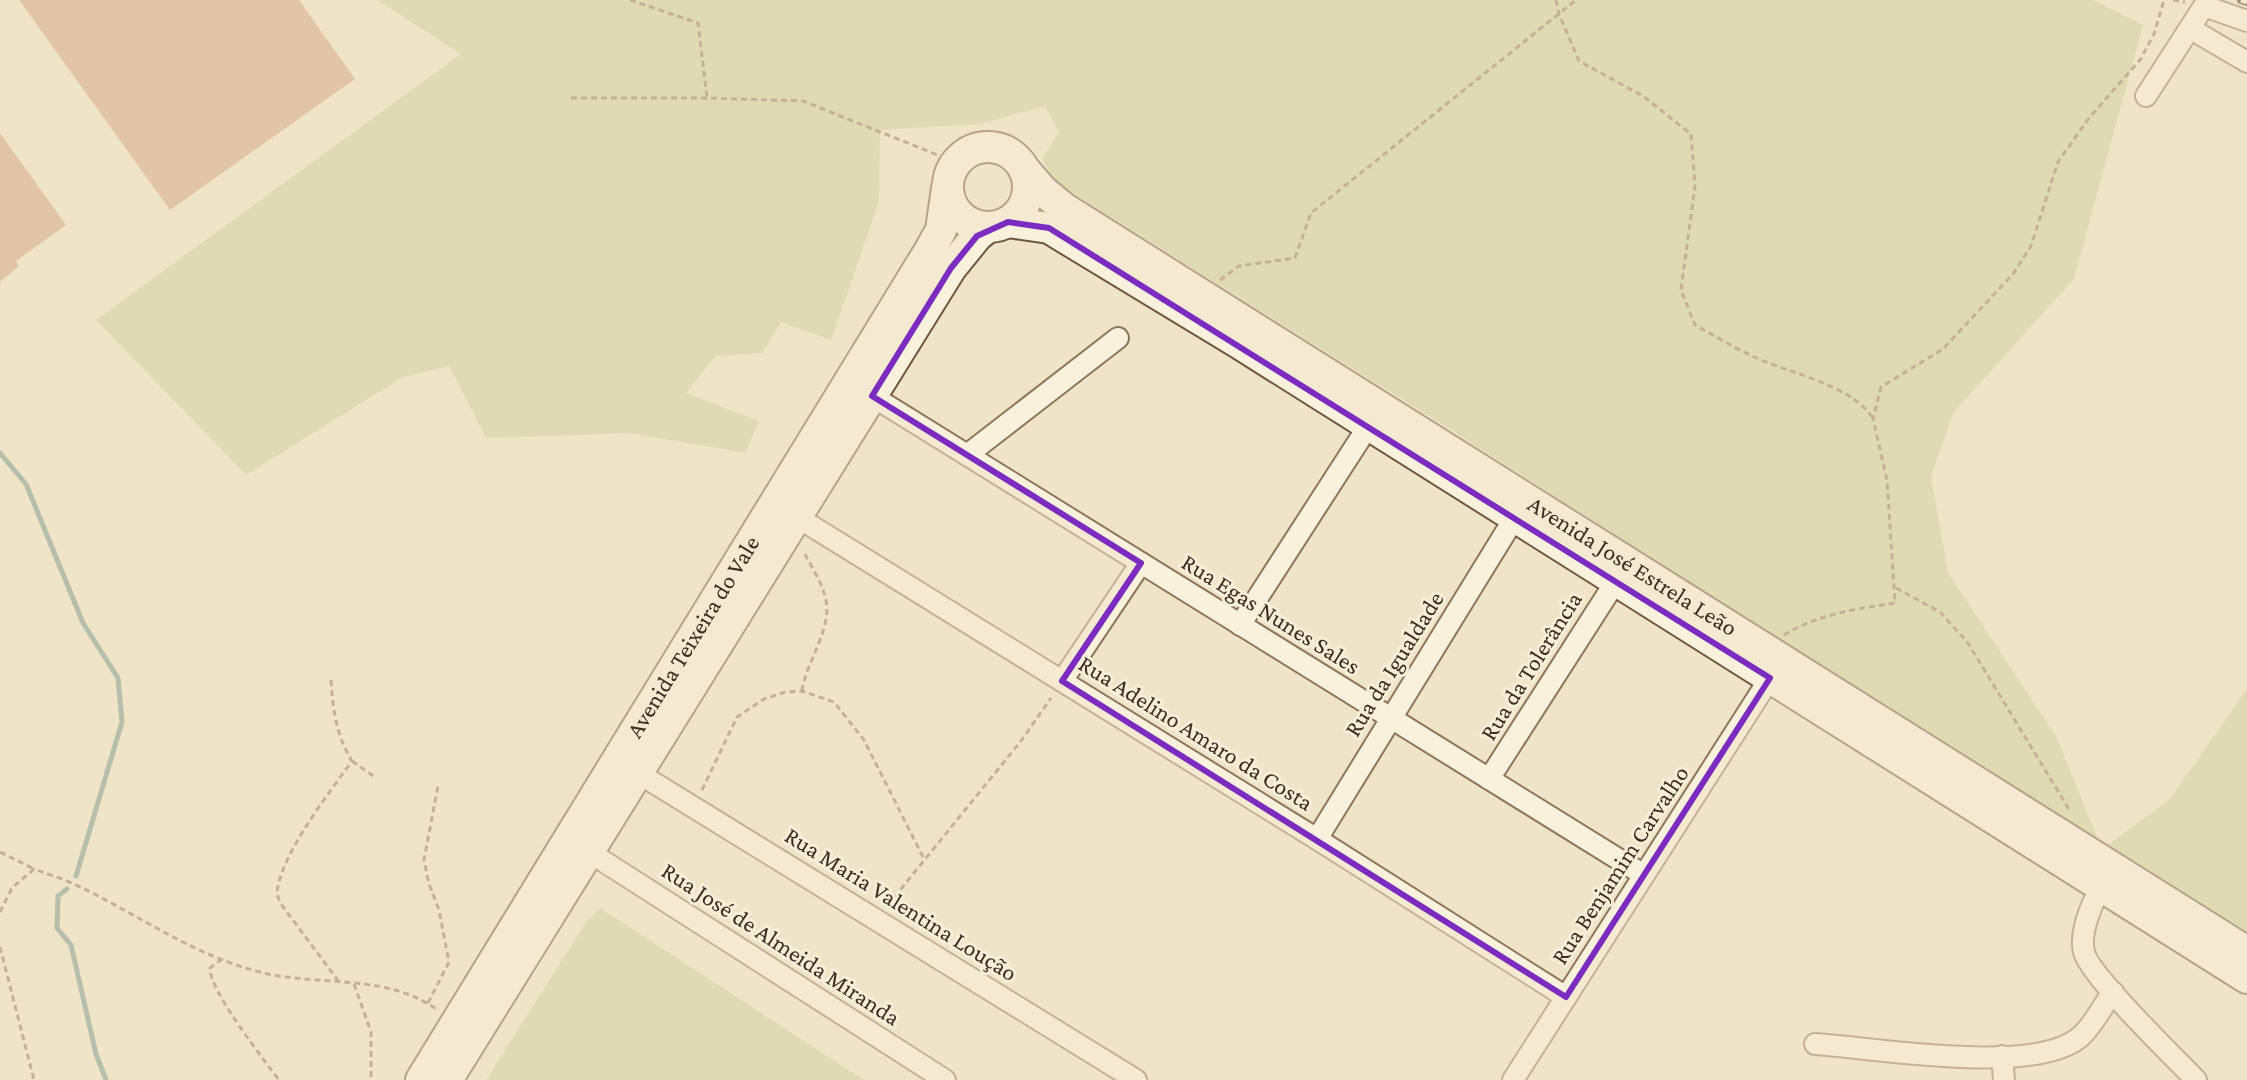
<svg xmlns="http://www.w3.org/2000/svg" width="2247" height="1080" font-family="'Crimson Pro',serif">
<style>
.green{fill:#c9cf9b}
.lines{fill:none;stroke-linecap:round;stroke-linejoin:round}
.stream{stroke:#6f938a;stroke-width:5}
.building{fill:#cf9f7d}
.street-casing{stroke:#8d765c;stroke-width:24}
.secondary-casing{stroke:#6f573f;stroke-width:34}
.path{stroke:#8d765c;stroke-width:3;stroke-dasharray:6 4;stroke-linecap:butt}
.street{stroke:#faf1dc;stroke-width:20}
.secondary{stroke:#faf1dc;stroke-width:30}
.rail-casing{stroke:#3d2e20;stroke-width:8}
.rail{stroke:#f7eed8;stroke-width:5;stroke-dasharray:15;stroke-linecap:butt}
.marked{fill:none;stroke:#7b2cbf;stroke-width:6;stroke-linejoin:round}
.labels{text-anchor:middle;stroke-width:6;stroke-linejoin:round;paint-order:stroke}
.street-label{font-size:24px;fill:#3d2e20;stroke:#f7eed8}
</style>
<rect width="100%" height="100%" fill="#f0e4c8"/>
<g class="green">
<polygon points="377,0 2093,0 2143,25 2074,279 1954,412 1931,476 1948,573 2056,736 2102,849 2169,800 2247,689 2247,940 1459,435 1053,181 1042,158 1059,132 1045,106 979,124 880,130 879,202 831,340 781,322 762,353 716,356 686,393 759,421 745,453 630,433 486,438 449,366 403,377 246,475 96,320 461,54"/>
<polygon points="600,908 864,1080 486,1080 587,921"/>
</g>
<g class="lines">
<g class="stream">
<polyline points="0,453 26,484 83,623 118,678 122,722 76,876"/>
<polyline points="67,889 58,896 57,928 71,945 96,1054 106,1080"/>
</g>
</g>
<g class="building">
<polygon points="19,0 299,0 355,79 170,210"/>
<polygon points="0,133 66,225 16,261 19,266 0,282"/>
</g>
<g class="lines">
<g class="street-casing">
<g id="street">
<polyline points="2191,29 2247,62"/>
<polyline points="2146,96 2204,6 2247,21"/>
<polyline points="872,396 1644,875"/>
<polyline points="967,455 1118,338"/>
<polyline points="797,517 1317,839 1566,997"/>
<polyline points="1240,625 1369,425"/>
<polyline points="1062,681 1141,563"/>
<polyline points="638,773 1136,1080"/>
<polyline points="1489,779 1616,581"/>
<polyline points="1317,839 1515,517"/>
<polyline points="589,852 945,1080"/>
<path d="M2101,886C2092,904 2079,932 2084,952C2089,975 2175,1058 2196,1080"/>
<path d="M1815,1044C1876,1048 2034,1076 2080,1037C2093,1026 2103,1005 2113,992"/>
<polyline points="2002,1056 2004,1080"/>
<polyline points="1513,1080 1770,678"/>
</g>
</g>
<g class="secondary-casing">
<g id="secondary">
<circle cx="988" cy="187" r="40"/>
<path id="s1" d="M1024,169L1043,191L1065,209L2247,952"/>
<polyline points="1008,222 1049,228 1237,342 2247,978"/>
<path id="s2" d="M421,1080L930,250L941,230L947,188"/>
<polyline points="447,1080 951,268 977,236 988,227"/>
</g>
</g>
<g class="path">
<polyline points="630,0 698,23 707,98"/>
<path d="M1556,0L1559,14L1579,61L1643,96L1691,134L1695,186L1681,290L1695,325C1713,335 1731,346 1750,355C1786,373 1849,383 1872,417"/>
<polyline points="2173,0 2185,2"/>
<polyline points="571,98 707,98 803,101 955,162"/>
<polyline points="1220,280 1239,266 1295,258 1311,213 1576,0"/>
<polyline points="1896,588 1940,612 1968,643 2070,811"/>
<path d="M1784,635C1818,614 1856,609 1895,603L1887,480L1873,419L1881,387L1943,349L2013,274L2031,246L2058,162L2089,118L2140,60L2154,34L2164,0"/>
<path d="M331,680C333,710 336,735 352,761C329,793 286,848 278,886C276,893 278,898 281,904L339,982"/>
<path d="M802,691C806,660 836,626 824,593C820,579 810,565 804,552"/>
<polyline points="352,761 376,778"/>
<polyline points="702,790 737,717 764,699 785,692 802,691 834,702 864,740 924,859"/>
<polyline points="0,852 34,869"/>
<polyline points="888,905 1021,741 1051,698"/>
<path d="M0,912L12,888L34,869C47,874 61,878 74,884C136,913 192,955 260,972C319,987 385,973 436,1009"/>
<polyline points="0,947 34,1080"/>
<path d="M222,959L210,968C209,990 264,1060 279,1080"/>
<polyline points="354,984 371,1032 371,1080"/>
<polyline points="428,1003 449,962 439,910 429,884 424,860 438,786"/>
</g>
<use href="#street" class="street"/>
<use href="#secondary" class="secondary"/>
<g class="rail-casing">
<polyline id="rail" points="2241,0 2247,2"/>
</g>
<use href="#rail" class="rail"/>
</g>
<path d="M0 0H2247V1080H0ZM1008,222L1049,228L1770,678L1566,997L1062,681L1141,563L872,396L951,268L977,236Z" fill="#f0e4c8" fill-opacity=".55" fill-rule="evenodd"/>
<path class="marked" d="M1008,222L1049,228L1770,678L1566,997L1062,681L1141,563L872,396L951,268L977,236Z"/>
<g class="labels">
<g class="street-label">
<text dy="8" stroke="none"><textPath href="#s1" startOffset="728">Avenida José Estrela Leão</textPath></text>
<text transform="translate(1271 614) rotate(32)" y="8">Rua Egas Nunes Sales</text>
<text dy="8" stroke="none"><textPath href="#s2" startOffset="520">Avenida Teixeira do Vale</textPath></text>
<text transform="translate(1394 664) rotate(-58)" y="8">Rua da Igualdade</text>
<text transform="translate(1531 666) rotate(-58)" y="8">Rua da Tolerância</text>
<text transform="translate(1196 733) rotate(32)" y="8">Rua Adelino Amaro da Costa</text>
<text transform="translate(1620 865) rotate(-57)" y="8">Rua Benjamim Carvalho</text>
<text transform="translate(901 904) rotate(32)" y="8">Rua Maria Valentina Loução</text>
<text transform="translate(781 944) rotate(33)" y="8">Rua José de Almeida Miranda</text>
</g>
</g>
</svg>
